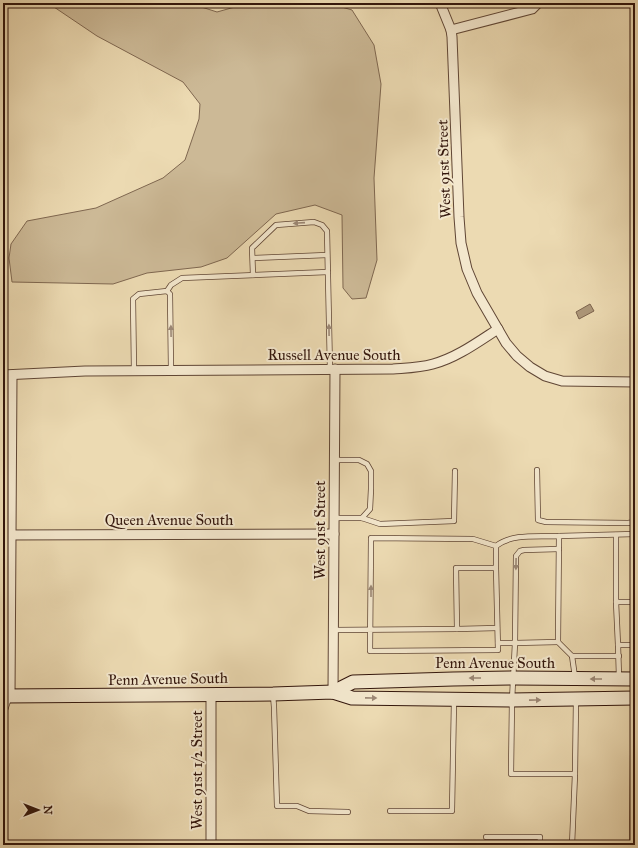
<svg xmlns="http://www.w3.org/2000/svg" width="638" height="848" font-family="'IM FELL Great Primer',serif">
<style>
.green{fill:#ccb996;stroke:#7f6750}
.water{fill:#ad9779;stroke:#7c634d}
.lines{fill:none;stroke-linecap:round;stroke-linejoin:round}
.service-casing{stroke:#604635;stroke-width:6}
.minor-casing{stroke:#604635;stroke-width:11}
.secondary-casing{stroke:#32150b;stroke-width:15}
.service{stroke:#f3e7cd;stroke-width:4.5}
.minor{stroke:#f3e7cd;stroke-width:9}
.secondary{stroke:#f3e7cd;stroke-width:13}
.oneway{fill:#9c8876}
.labels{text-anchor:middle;stroke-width:4;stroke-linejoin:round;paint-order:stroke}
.street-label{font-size:15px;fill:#32150b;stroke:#f3e7cd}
</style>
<rect width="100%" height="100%" fill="#ecdab2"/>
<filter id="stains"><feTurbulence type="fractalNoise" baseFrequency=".005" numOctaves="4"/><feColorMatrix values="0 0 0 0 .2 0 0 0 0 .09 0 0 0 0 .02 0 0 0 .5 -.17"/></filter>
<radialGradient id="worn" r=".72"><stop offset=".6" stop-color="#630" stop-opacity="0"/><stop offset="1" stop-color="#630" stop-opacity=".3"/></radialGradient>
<polygon class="green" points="50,3 189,3 217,12 249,3 328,3 352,10 374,45 381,84 374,178 377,260 366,298 352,299 343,288 342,215 315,205 276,214 227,258 201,267 147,273 113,284 12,282 9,258 11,244 27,221 96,208 163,178 185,160 199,119 200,104 183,82 97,36 51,5"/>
<polygon class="water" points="590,304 594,311 579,319 576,312"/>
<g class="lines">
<g class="service-casing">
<g id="service">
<polyline points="253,258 327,255"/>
<polyline points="253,275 252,248 276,225 314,222 322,225 327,231 330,369"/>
<polyline points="167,291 171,285 182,278 328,272"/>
<polyline points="134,371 133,299 139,294 167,291 170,294 171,370"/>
<polyline points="335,460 359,460 367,464 371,471 371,489 370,509 362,518"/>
<polyline points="537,470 538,520 546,522 628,523 635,522"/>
<polyline points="334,518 362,518 380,524 454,521 455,471"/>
<polyline points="616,535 616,602 635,602"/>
<path d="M496,546C512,533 539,537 559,536"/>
<polyline points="616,602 618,645"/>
<polyline points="457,629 497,628"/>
<polyline points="333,630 457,629 456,568 496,568 498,650 370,651 371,538 473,539 496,546 496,568"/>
<polyline points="558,642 572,656 575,677"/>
<polyline points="498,643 515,643 516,556 520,551 524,550 559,549"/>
<polyline points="572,656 619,656"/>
<polyline points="619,677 618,645 635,645"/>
<polyline points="273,695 274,707 277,806 297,806 309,811 348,812"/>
<polyline points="576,700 575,774 511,774 512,700 515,643 558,642 559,536 635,534"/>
<polyline points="3,716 9,698"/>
<polyline points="390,811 452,811 454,701"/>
<polyline points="486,837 540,837 540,845"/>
<polyline points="572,844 634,843"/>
<polyline points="572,845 575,774"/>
<polyline points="632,845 633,752 635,752"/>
</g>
</g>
<g class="minor-casing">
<g id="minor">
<polyline points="440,3 451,30 452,37 459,217 461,243 467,269 477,293 506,343 517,356 530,367 545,376 562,381 635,382"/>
<polyline points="451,30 532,9 538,3"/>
<path d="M3,375L85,371L393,369C406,368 419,368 433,364C456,358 478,342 498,329"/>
<polyline points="3,535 334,534"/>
<polyline points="333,692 335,369"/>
<polyline points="10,696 12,375"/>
<polyline points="211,845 211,694"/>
</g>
</g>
<g class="secondary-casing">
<g id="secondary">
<polyline points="333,692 353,682 453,679 514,678 635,679"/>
<polyline points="3,696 273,694 333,692 352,698 512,700 635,698"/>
</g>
</g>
<use href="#service" class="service"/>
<use href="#minor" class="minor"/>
<use href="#secondary" class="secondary"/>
</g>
<defs><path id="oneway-solid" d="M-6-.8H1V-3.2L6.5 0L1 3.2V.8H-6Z"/></defs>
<g class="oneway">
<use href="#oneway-solid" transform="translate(299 223) rotate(176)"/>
<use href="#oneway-solid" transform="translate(329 330) rotate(-91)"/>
<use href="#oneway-solid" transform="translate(171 331) rotate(-91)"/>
<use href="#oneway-solid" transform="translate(516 564) rotate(91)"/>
<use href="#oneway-solid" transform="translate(371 591) rotate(-90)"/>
<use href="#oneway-solid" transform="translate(475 678) rotate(180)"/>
<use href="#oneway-solid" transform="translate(596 679) rotate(180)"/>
<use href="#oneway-solid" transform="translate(371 698) rotate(1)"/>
<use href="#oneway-solid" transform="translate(535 700) rotate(-1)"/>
</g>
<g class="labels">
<g class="street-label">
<text transform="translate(444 169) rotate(-92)" y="5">West 91st Street</text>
<text x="334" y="360">Russell Avenue South</text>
<text x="169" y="525">Queen Avenue South</text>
<text transform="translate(320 530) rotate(-90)" y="5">West 91st Street</text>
<text x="495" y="668">Penn Avenue South</text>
<text transform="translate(168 679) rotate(-1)" y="5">Penn Avenue South</text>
<text transform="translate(197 770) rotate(-90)" y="5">West 91st 1/2 Street</text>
</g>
</g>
<rect width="638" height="848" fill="none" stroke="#ecdab2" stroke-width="16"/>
<rect x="4" y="4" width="630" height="840" fill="none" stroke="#32150b" stroke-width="2"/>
<rect x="8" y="8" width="622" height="832" fill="none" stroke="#32150b"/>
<g transform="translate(38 810) rotate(90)" stroke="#f3e7cd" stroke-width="3" paint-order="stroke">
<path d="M0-3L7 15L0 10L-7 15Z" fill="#32150b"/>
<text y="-6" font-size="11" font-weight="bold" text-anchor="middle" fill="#32150b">N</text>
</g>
<rect width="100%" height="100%" filter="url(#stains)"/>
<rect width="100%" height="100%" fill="url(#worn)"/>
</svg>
